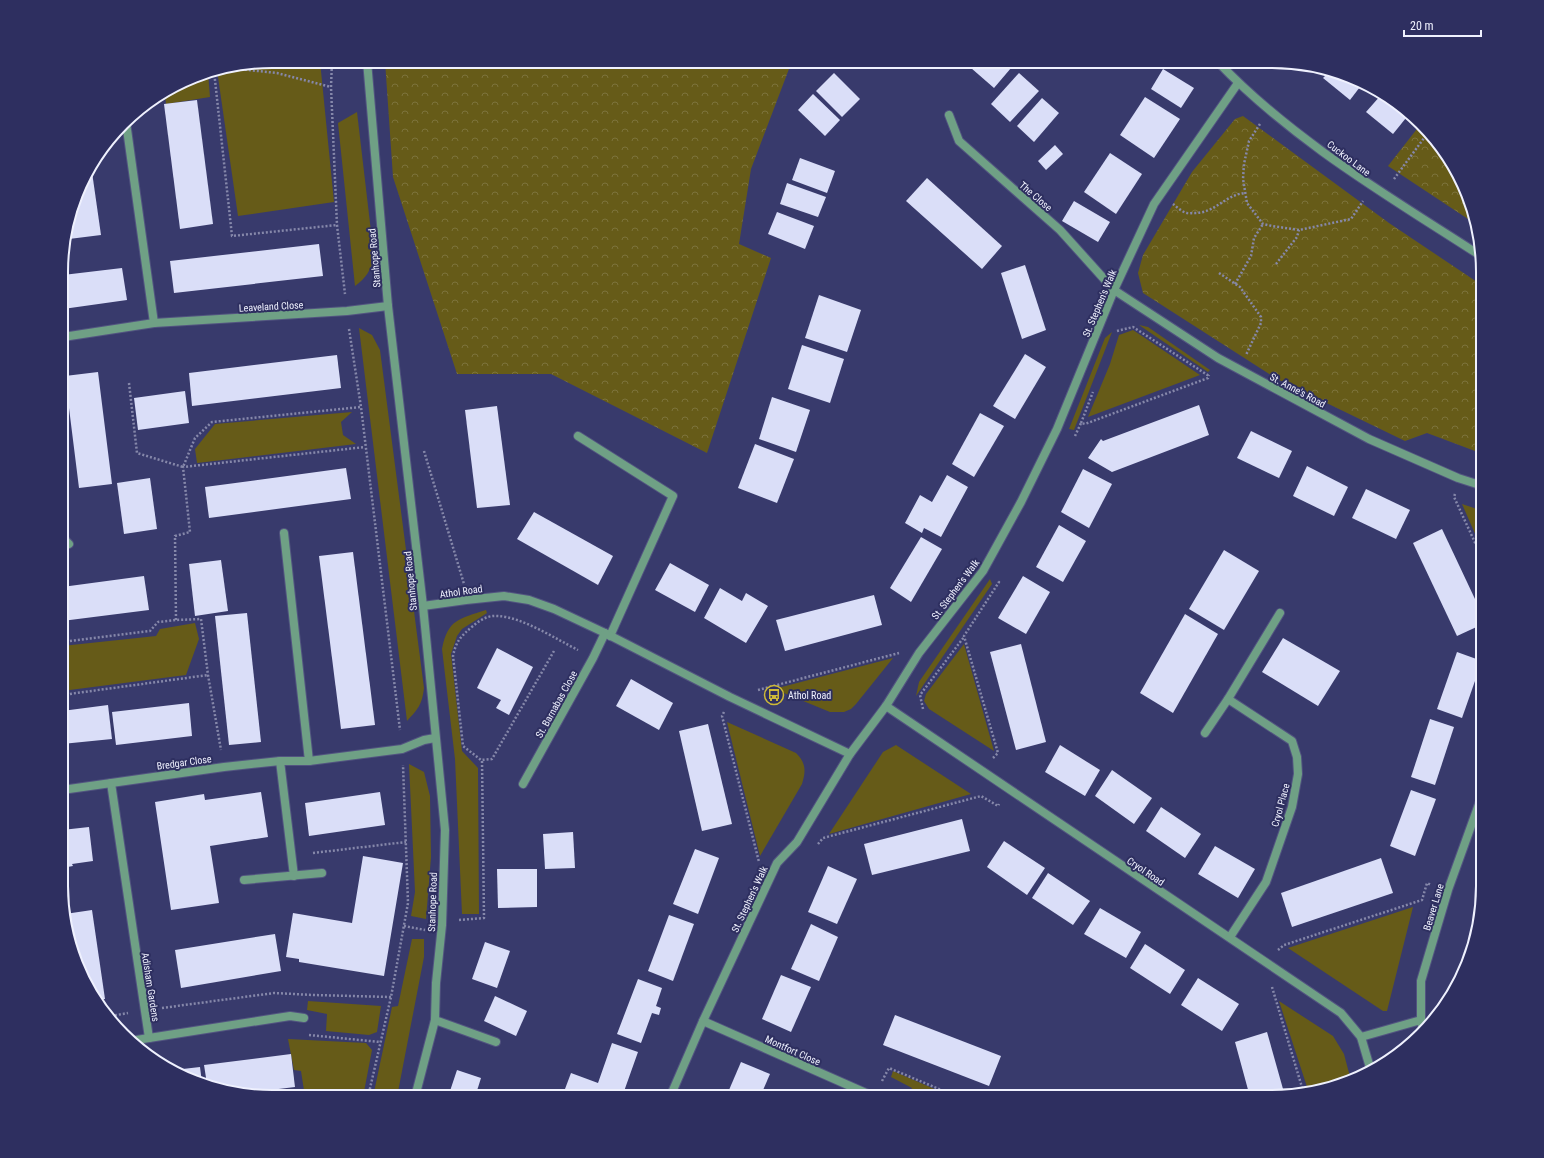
<svg xmlns="http://www.w3.org/2000/svg" width="1544" height="1158" font-family="'Roboto Condensed',sans-serif">
<style>
.grass{fill:#665b18}
.park{fill:url(#park-crowns)}
.building{fill:#dadef8}
.lines{fill:none;stroke-linecap:round;stroke-linejoin:round}
.service-casing{stroke:#525480;stroke-width:10}
.minor-casing{stroke:#525480;stroke-width:10}
.tertiary-casing{stroke:#525480;stroke-width:10}
.path{stroke:#8688aa;stroke-width:2.5;stroke-dasharray:2 2;stroke-linecap:butt}
.service{stroke:#6fa085;stroke-width:8}
.minor{stroke:#6fa085;stroke-width:8}
.tertiary{stroke:#6fa085;stroke-width:8}
.labels{text-anchor:middle;stroke-width:4;stroke-linejoin:round;paint-order:stroke}
.street-label{font-size:10px;fill:#eff1fe;stroke:#2e2f60}
.poi-label{font-size:10px;fill:#eff1fe;stroke:#2e2f60;text-anchor:start}
.rim{fill:none;stroke:#eff1fe;stroke-width:2}
</style>
<defs>
<pattern id="park-crowns" width="20" height="18" patternUnits="userSpaceOnUse"><rect width="20" height="18" fill="#665b18"/><path d="M2 6a3 3 0 1 1 6 0M12 15a3 3 0 1 1 6 0" fill="none" stroke="#7c733b"/></pattern>
</defs>
<rect width="100%" height="100%" fill="#383a6c"/>
<g class="grass">
<polygon points="272,61 320,61 334,202 238,216 217,70"/>
<polygon points="204,72 208,72 210,97 166,104 165,95"/>
<path d="M357,112L374,257C371,270 366,278 355,286L338,123Z"/>
<polygon points="1139,325 1148,327 1210,370 1208,372"/>
<path d="M359,328L372,335L380,350L424,688C422,705 418,709 407,721Z"/>
<polygon points="1133,330 1200,375 1088,417 1110,364 1119,335"/>
<polygon points="1112,332 1074,430 1069,429 1105,338"/>
<polygon points="352,412 341,422 343,435 356,444 197,463 195,449 215,424"/>
<polygon points="1462,504 1483,511 1483,552"/>
<polygon points="990,579 992,584 916,696 919,682"/>
<path d="M486,610L487,613L462,629L457,636L451,654L462,751L478,768L479,914H462L455,759L442,649C448,619 459,619 486,610Z"/>
<polygon points="195,623 199,639 186,675 62,691 62,646 156,636 160,629"/>
<polygon points="964,644 994,751 929,709 924,701 926,694"/>
<polygon points="893,658 856,704 851,709 844,712 830,712 774,689"/>
<path d="M727,722L796,753C806,763 806,771 802,784L760,856Z"/>
<polygon points="896,745 971,794 829,834 883,752"/>
<polygon points="409,764 424,772 430,796 431,857 426,919 411,916 415,892"/>
<polygon points="1413,907 1387,1011 1383,1011 1288,948"/>
<polygon points="412,939 424,939 424,957 397,1097 373,1097 392,1007 398,1006"/>
<polygon points="308,1001 381,1006 377,1032 369,1035 326,1031 327,1014 307,1010"/>
<polygon points="1279,1001 1333,1036 1344,1054 1349,1073 1350,1080 1309,1093"/>
<polygon points="288,1039 366,1043 372,1050 363,1097 305,1097 301,1071 294,1070"/>
<polygon points="893,1071 953,1097 908,1097 912,1088 891,1077"/>
</g>
<g class="park">
<polygon points="385,61 792,61 751,169 739,244 771,258 707,453 551,374 457,374 393,177"/>
<polygon points="1243,116 1389,223 1483,286 1483,454 1427,433 1405,441 1277,379 1143,293 1138,273 1143,255 1192,172 1235,119"/>
<polygon points="1420,125 1461,179 1476,218 1477,225 1388,166"/>
</g>
<g class="building">
<polygon points="963,61 1017,61 994,88"/>
<polygon points="1163,69 1194,88 1181,108 1151,89"/>
<polygon points="1329,72 1352,77 1363,83 1350,100 1323,78"/>
<polygon points="834,73 860,99 842,117 816,91"/>
<polygon points="1019,73 1039,91 1010,122 991,104"/>
<polygon points="813,94 840,120 825,136 798,110"/>
<polygon points="1381,95 1410,113 1393,134 1366,112"/>
<polygon points="1145,97 1180,119 1154,158 1120,135"/>
<polygon points="1042,98 1059,113 1034,142 1017,126"/>
<polygon points="197,100 213,224 180,229 164,104"/>
<polygon points="1055,145 1063,154 1046,170 1038,161"/>
<polygon points="1110,153 1142,174 1116,214 1084,192"/>
<polygon points="800,158 835,171 827,193 792,180"/>
<polygon points="91,165 101,235 69,239 68,230"/>
<polygon points="927,178 1002,246 982,269 906,201"/>
<polygon points="787,183 826,197 818,217 780,204"/>
<polygon points="1074,201 1110,222 1098,242 1062,221"/>
<polygon points="777,212 814,226 805,249 768,234"/>
<polygon points="319,244 323,276 174,293 170,261"/>
<polygon points="1025,265 1046,330 1022,339 1001,273"/>
<polygon points="122,268 127,300 63,309 63,275"/>
<polygon points="819,295 861,310 847,352 805,338"/>
<polygon points="802,345 844,359 830,403 788,389"/>
<polygon points="1025,354 1046,367 1015,419 993,406"/>
<polygon points="337,355 341,388 192,406 189,373"/>
<polygon points="98,372 112,484 79,488 65,376"/>
<polygon points="185,391 189,423 138,430 134,398"/>
<polygon points="772,397 810,410 796,452 759,439"/>
<polygon points="1199,405 1209,435 1112,472 1088,458 1101,439 1103,441"/>
<polygon points="497,406 510,505 477,508 465,410"/>
<polygon points="980,413 1004,426 974,477 952,464"/>
<polygon points="1251,431 1292,451 1279,478 1237,458"/>
<polygon points="755,444 794,459 777,503 738,488"/>
<polygon points="1307,466 1348,487 1334,516 1293,496"/>
<polygon points="346,468 351,499 209,518 205,487"/>
<polygon points="1083,469 1112,484 1089,528 1061,512"/>
<polygon points="947,475 968,487 941,537 924,528 922,533 905,523 920,495 932,502"/>
<polygon points="150,478 157,529 124,534 117,483"/>
<polygon points="1366,489 1410,510 1396,539 1352,518"/>
<polygon points="534,512 613,556 598,585 517,539"/>
<polygon points="1059,525 1086,541 1063,582 1036,567"/>
<polygon points="1442,529 1483,616 1483,624 1457,636 1413,543"/>
<polygon points="921,537 942,549 911,602 890,588"/>
<polygon points="1224,550 1259,571 1224,630 1189,609"/>
<polygon points="353,552 375,725 341,729 319,556"/>
<polygon points="221,560 228,611 195,616 189,564"/>
<polygon points="670,563 709,585 695,612 655,590"/>
<polygon points="144,576 149,610 62,621 62,587"/>
<polygon points="1023,576 1050,592 1026,634 998,618"/>
<polygon points="720,588 742,601 746,593 768,606 746,643 704,618"/>
<polygon points="874,595 882,625 785,651 776,620"/>
<polygon points="247,613 261,742 229,745 215,616"/>
<polygon points="1185,614 1218,634 1173,713 1140,693"/>
<polygon points="1283,638 1340,671 1318,706 1262,672"/>
<polygon points="1021,644 1046,742 1016,750 990,652"/>
<polygon points="497,648 533,667 509,715 496,708 501,700 477,688"/>
<polygon points="1457,652 1482,661 1462,718 1437,709"/>
<polygon points="631,679 673,703 659,730 616,706"/>
<polygon points="189,703 192,736 116,745 112,712"/>
<polygon points="108,705 112,739 62,744 62,711"/>
<polygon points="1430,719 1454,727 1435,785 1411,777"/>
<polygon points="708,724 732,824 702,831 679,731"/>
<polygon points="1060,745 1100,770 1085,796 1045,772"/>
<polygon points="1112,770 1152,798 1134,824 1095,796"/>
<polygon points="1411,790 1436,799 1415,856 1390,846"/>
<polygon points="261,792 268,837 210,846 219,903 171,910 155,802 204,794 205,800"/>
<polygon points="380,792 385,825 309,836 305,803"/>
<polygon points="1161,807 1201,834 1185,858 1146,831"/>
<polygon points="962,819 970,851 872,875 864,844"/>
<polygon points="89,827 93,861 72,864 73,866 62,868 62,830"/>
<polygon points="573,832 575,868 545,869 543,834"/>
<polygon points="1004,841 1045,868 1027,895 987,867"/>
<polygon points="1215,846 1255,869 1238,898 1198,874"/>
<polygon points="695,849 719,858 698,914 673,904"/>
<polygon points="363,856 403,863 384,976 299,962 299,959 286,957 293,913 352,923"/>
<polygon points="1381,858 1393,893 1292,927 1281,893"/>
<polygon points="828,866 857,879 837,924 808,912"/>
<polygon points="497,869 537,869 537,907 498,908"/>
<polygon points="1048,873 1090,901 1073,925 1032,898"/>
<polygon points="1100,908 1141,932 1126,958 1084,934"/>
<polygon points="92,910 105,999 99,1000 83,979 65,914"/>
<polygon points="669,915 694,924 673,981 648,971"/>
<polygon points="811,924 838,937 819,981 791,969"/>
<polygon points="275,934 281,971 181,988 175,950"/>
<polygon points="485,942 510,951 497,988 472,979"/>
<polygon points="1145,944 1185,970 1170,994 1130,968"/>
<polygon points="781,975 811,987 791,1032 762,1019"/>
<polygon points="1198,978 1239,1004 1222,1031 1181,1005"/>
<polygon points="638,979 662,988 656,1006 661,1008 659,1015 652,1013 641,1043 617,1034"/>
<polygon points="495,996 527,1011 516,1036 484,1021"/>
<polygon points="895,1015 1001,1056 989,1086 883,1045"/>
<polygon points="1267,1032 1285,1096 1250,1097 1235,1042"/>
<polygon points="612,1043 638,1052 622,1097 587,1097 565,1089 571,1073 598,1083"/>
<polygon points="291,1054 295,1087 245,1093 207,1084 204,1065"/>
<polygon points="741,1062 770,1074 760,1097 726,1097"/>
<polygon points="200,1067 202,1083 192,1081 174,1070"/>
<polygon points="457,1070 481,1078 475,1097 448,1097"/>
</g>
<g class="lines">
<g class="service-casing">
<g id="service">
<polyline points="578,436 673,496 610,636"/>
<polyline points="280,761 294,876"/>
<polyline points="244,880 322,873"/>
</g>
</g>
<g class="minor-casing">
<g id="minor">
<path d="M1217,61C1293,141 1390,197 1481,256"/>
<polyline points="949,115 959,141 1060,230 1114,290 1218,358 1369,439 1458,478 1483,486"/>
<polyline points="126,122 154,323"/>
<polyline points="63,337 154,323 347,311 388,306"/>
<polyline points="284,533 309,761"/>
<polyline points="62,537 69,544"/>
<polyline points="423,606 466,600 504,596 529,600 554,609 605,633 730,697 850,754"/>
<polyline points="886,706 1341,1013 1361,1037 1371,1071"/>
<polyline points="1205,733 1228,699"/>
<polyline points="111,783 149,1038 290,1016 304,1018"/>
<polyline points="523,784 593,658 605,633"/>
<polyline points="62,790 224,767 280,761 309,761 402,749 424,740 435,738"/>
<polyline points="1230,937 1266,882 1292,807 1298,774 1297,757 1292,741 1228,699 1280,613"/>
<polyline points="435,1020 496,1042"/>
<polyline points="703,1021 875,1097"/>
<polyline points="1423,1030 1421,1020 1421,981 1448,890 1483,793"/>
<polyline points="1361,1037 1421,1020"/>
<polyline points="130,1041 149,1038"/>
<polyline points="670,1097 703,1021 777,863 797,842 850,754 886,706 919,653 983,571 1021,502 1057,429 1114,290 1154,204 1238,83"/>
</g>
</g>
<g class="tertiary-casing">
<polyline id="tertiary" points="367,61 388,306 423,606 445,830 442,925 436,983 435,1020 415,1097"/>
</g>
<g class="path">
<polyline points="332,61 331,87 337,225 345,294"/>
<polyline points="229,68 277,73 331,87"/>
<polyline points="214,71 232,236 337,225"/>
<polyline points="1260,124 1249,141 1244,164 1243,179 1247,203 1263,224 1272,226 1299,230 1351,219 1363,201"/>
<polyline points="1394,179 1427,134"/>
<path d="M1173,204C1177,207 1182,212 1187,213C1189,214 1191,213 1193,213C1215,214 1224,195 1245,193"/>
<polyline points="1276,264 1297,237 1299,230"/>
<polyline points="1219,273 1240,287 1261,317 1261,323 1246,355"/>
<polyline points="1235,284 1251,256 1254,238 1263,224"/>
<polyline points="349,329 361,407 400,730"/>
<polyline points="1117,331 1133,327 1209,376"/>
<polyline points="129,383 137,453 183,467 195,438 212,422 361,407"/>
<polyline points="1081,423 1093,392"/>
<polyline points="1075,436 1081,423 1085,424 1208,378 1209,375"/>
<polyline points="424,451 464,584"/>
<polyline points="1455,494 1454,497 1483,560"/>
<polyline points="176,620 175,536 190,532 183,467 365,447"/>
<polyline points="62,642 150,631 158,622 176,620 201,619 208,675 221,750"/>
<path d="M554,651L492,759L481,760L463,746L453,656C456,641 461,636 473,626C480,620 488,615 498,616C522,617 556,639 578,650"/>
<polyline points="758,690 899,653"/>
<polyline points="62,695 208,675"/>
<polyline points="923,709 920,695 964,637"/>
<polyline points="724,712 722,716 759,862"/>
<polyline points="993,758 998,753 964,636 999,582 997,581"/>
<polyline points="818,844 823,838 981,796 998,806 999,804"/>
<polyline points="313,853 406,842"/>
<polyline points="459,920 484,918 482,760"/>
<polyline points="404,926 425,930"/>
<polyline points="1278,950 1284,945 1422,900 1427,883 1431,885"/>
<polyline points="1272,987 1304,1094"/>
<polyline points="162,1008 274,993 313,995 391,997"/>
<polyline points="111,1016 128,1013"/>
<polyline points="309,1035 380,1042"/>
<polyline points="882,1081 889,1068 958,1097"/>
<polyline points="368,1097 391,997 408,903 403,765"/>
</g>
<use href="#service" class="service"/>
<use href="#minor" class="minor"/>
<use href="#tertiary" class="tertiary"/>
</g>
<defs>
<g id="bus-ring" transform="scale(1)"><circle r="9.5" fill="#2e2f60" stroke="#cdb938" stroke-width="1.5"/><path d="M-5-6H5V4H4V6H2V4H-2V6H-4V4H-5ZM-3.5-4V0h7V-4ZM-3.5 1.2v1.5H-2V1.2ZM2 1.2v1.5H3.5V1.2Z" fill="#cdb938"/></g>
</defs>
<g fill-rule="evenodd">
<use href="#bus-ring" x="774" y="695"/>
</g>
<g class="labels">
<g class="street-label">
<text transform="translate(1349 158) rotate(37)" y="4">Cuckoo Lane</text>
<text transform="translate(1036 196) rotate(41)" y="4">The Close</text>
<text transform="translate(374 258) rotate(-95)" y="4">Stanhope Road</text>
<text transform="translate(1099 303) rotate(-67)" y="4">St. Stephen's Walk</text>
<text transform="translate(271 306) rotate(-3)" y="4">Leaveland Close</text>
<text transform="translate(1298 390) rotate(28)" y="4">St. Anne's Road</text>
<text transform="translate(410 581) rotate(-96)" y="4">Stanhope Road</text>
<text transform="translate(955 589) rotate(-53)" y="4">St. Stephen's Walk</text>
<text transform="translate(461 591) rotate(-8)" y="4">Athol Road</text>
<text transform="translate(556 704) rotate(-61)" y="4">St. Barnabas Close</text>
<text transform="translate(184 762) rotate(-8)" y="4">Bredgar Close</text>
<text transform="translate(1280 805) rotate(-75)" y="4">Cryol Place</text>
<text transform="translate(1146 871) rotate(34)" y="4">Cryol Road</text>
<text transform="translate(749 899) rotate(-65)" y="4">St. Stephen's Walk</text>
<text transform="translate(432 902) rotate(-88)" y="4">Stanhope Road</text>
<text transform="translate(1433 907) rotate(-73)" y="4">Beaver Lane</text>
<text transform="translate(151 987) rotate(81)" y="4">Adisham Gardens</text>
<text transform="translate(793 1050) rotate(24)" y="4">Montfort Close</text>
</g>
<g class="poi-label">
<text x="788" y="699">Athol Road</text>
</g>
</g>
<path d="M0 0H1544V1158H0ZM272 68H1272A204 204 0 0 1 1476 272V886A204 204 0 0 1 1272 1090H272A204 204 0 0 1 68 886V272A204 204 0 0 1 272 68Z" fill="#2e2f60" fill-rule="evenodd"/>
<path class="rim" d="M272 68H1272A204 204 0 0 1 1476 272V886A204 204 0 0 1 1272 1090H272A204 204 0 0 1 68 886V272A204 204 0 0 1 272 68Z"/>
<path d="M1404 30v6h77v-6" fill="none" stroke="#eff1fe" stroke-width="2"/>
<text x="1410" y="30" font-size="12" fill="#eff1fe" stroke="#2e2f60" stroke-width="3" paint-order="stroke">20 m</text>
</svg>
